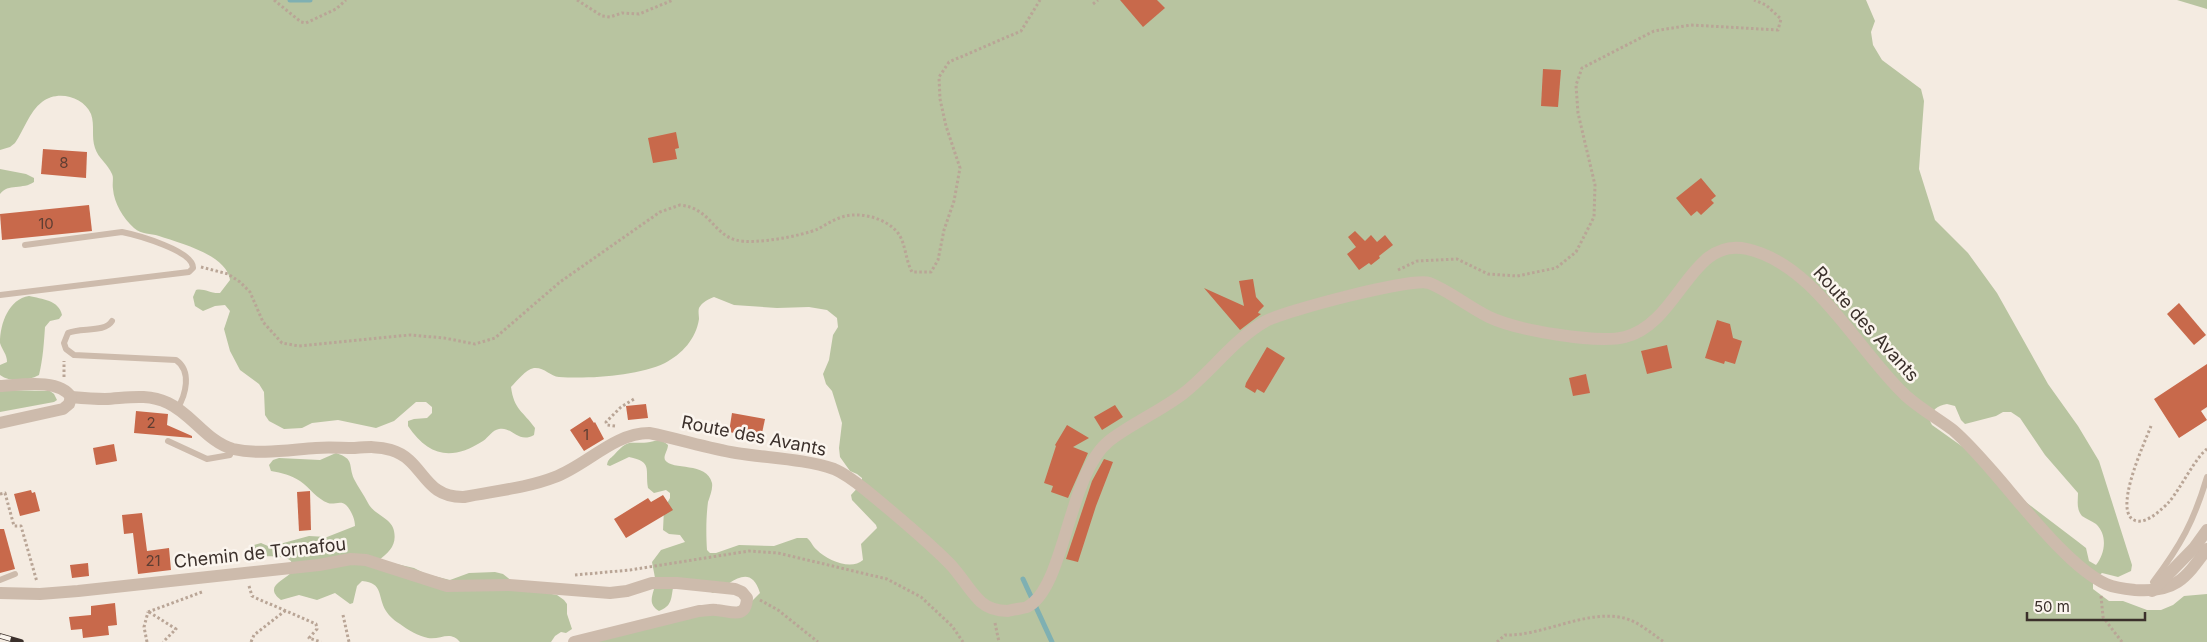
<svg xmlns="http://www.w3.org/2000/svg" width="2207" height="642" font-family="Inter,sans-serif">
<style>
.green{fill:#b8c4a0;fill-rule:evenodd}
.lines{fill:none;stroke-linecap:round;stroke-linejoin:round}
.stream{stroke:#7fb0b2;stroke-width:5}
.building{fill:#c8694b}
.path{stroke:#b9a596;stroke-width:3;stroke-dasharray:2.5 2.5;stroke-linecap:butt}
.lane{stroke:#cdbbac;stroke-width:6}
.street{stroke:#cdbbac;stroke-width:12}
.rail-casing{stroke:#3b302b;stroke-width:5.5}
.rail{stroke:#fbf5ee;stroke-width:4;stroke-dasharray:11;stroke-linecap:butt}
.labels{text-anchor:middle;stroke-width:5;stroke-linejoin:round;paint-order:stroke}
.number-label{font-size:15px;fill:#5e3e33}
.street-label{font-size:18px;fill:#3b302b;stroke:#fbf5ee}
</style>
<rect width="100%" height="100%" fill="#f4ebe1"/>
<g class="green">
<path d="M0,0H1866L1875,21L1871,32L1873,45L1882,60L1921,89L1924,101L1919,169L1935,220L1968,253L1997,293L2048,384L2078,426L2099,461L2132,565L2131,571L2118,577L2102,573L2093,580V589L2109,601H2123L2147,610H2161L2173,605L2184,596L2207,594V642H583L734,608L752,601L760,593C750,561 730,585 713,593L705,589L673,588C671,599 672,606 659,611C644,602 657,591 655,578C654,572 653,568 652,562L661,550L685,542L680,535L669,534L663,530L664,509L670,498V493L666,490L654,493L648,488C645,469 653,462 629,457L610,466L607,465C608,459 610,459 614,455C630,437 629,445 650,442C657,440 662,439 668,445C668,450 663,456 665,460C672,471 707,461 712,483C713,489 710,496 708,502C706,517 706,535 707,550L710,553H716L739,545L774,546L797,538H807C812,542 812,546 817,550C827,560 851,571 863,560L861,544L877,528L876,525L852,500L851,495L862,483V478L857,474L850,471L840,457L839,448L842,423L832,391L826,384L823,374L829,360L833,335L838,327L837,318L827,310L809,307L777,308L734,305L714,297C709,299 702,302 699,308C698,311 699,316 699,319C696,339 682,354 665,363C638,376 589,379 559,377C550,376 544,367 534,368C525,370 518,380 511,387C514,410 523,411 535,428L534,435C518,444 512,426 499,429C492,430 489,437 483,441C452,461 429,457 408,426V421L414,419L427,418L432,413V407L426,402H416L394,421L376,428L338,420L312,423L302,428L284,429L269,421L265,415L264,392L259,384L240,370L230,351L224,329L230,311L225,305L215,306L203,311L195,306L193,297L196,290C204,288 211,294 220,293L230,280C227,255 180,243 159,236C150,233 142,235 134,228C123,218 114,203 113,189C112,183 114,178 112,174C108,164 98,158 95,148C91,137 95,125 91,114C83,96 57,90 42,102C29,112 24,130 15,143L10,147L0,150ZM1947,404L1955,406L1961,420L1965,424L1996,416L2003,412H2011L2020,418L2045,455L2078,493C2078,501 2076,509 2082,516C2086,519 2092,521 2096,524C2108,535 2105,554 2096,565L2089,561L2086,548L2077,541L2027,503L1970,452L1932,425L1929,419C1933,409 1937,406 1947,404Z"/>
<polygon points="2177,0 2207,0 2207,9"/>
<path d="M0,169L26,174L34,178V182C23,190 8,183 0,194Z"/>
<path d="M29,296C42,299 59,300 62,315L59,319L50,321L45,327C44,342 43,359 39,375C28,381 11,383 0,375V365L7,362C7,354 2,350 0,343C0,323 9,299 29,296Z"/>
<polygon points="0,390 50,391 54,394 57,400 54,402 0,412"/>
<path d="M336,453C355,459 348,465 354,479C358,487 364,495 368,503C374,515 392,518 394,531C397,545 389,552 379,560L414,568L426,574L450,580L469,573L495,572L503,574L521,588L557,595L564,600L567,604V614L572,629L566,633L561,632L555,636L551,642H460C450,630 441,640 428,638C418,636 408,630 400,624C395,621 389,616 386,611C377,596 384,583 362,581L357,586L353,603L350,604L335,593L317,600L299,595L281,600C263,586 284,581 293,571L291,561C280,552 260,562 252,549L254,545L261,543L268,546L276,545L309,536L327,537L355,526C355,519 351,510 346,505C341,500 334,505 328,503C317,499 310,488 300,481C291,475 282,473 271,471L269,465L273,460L279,458L320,460Z"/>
</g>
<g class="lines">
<g class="stream">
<polyline points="290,0 310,0"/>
<polyline points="1023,579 1052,642"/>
</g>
</g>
<g class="building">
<polygon points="1120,0 1157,0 1165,8 1143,27"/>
<polygon points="1543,69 1561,70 1558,107 1541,106"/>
<polygon points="676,132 679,148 675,149 677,159 653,163 648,138"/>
<polygon points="43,149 87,152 86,178 41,174"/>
<polygon points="1701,178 1716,196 1711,200 1714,203 1701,215 1697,211 1691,216 1676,198"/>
<polygon points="89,205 92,231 2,240 0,214"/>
<polygon points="1355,231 1365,241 1371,235 1377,242 1385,235 1393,245 1379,256 1380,258 1371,265 1369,263 1359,270 1347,254 1356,247 1348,237"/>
<polygon points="1253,279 1256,297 1264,306 1259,311 1258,313 1261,314 1240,330 1204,288 1244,306 1239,281"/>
<polygon points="2179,303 2206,335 2194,345 2167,314"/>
<polygon points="1717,320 1730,324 1733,338 1742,341 1735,364 1725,361 1724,364 1705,358"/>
<polygon points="1667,345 1672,368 1647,374 1641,351"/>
<polygon points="1267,347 1285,358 1264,393 1257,389 1255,393 1245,387 1246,383"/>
<polygon points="2207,364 2207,407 2201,411 2207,420 2179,438 2154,399"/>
<polygon points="1586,374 1590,393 1573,396 1569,378"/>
<polygon points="646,404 648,418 628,420 626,406"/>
<polygon points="1115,405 1123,417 1102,430 1094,417"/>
<polygon points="136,411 168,414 167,425 192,436 192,438 134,433"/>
<polygon points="732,413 765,419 761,438 729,432"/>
<polygon points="590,417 594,423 595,422 604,439 584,451 570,430"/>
<polygon points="1067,425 1089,438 1073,447 1088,453 1068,498 1051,492 1053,486 1044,483 1056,446 1055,445"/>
<polygon points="114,444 117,461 96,465 93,448"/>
<polygon points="1104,459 1113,462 1096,506 1078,562 1066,559 1092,481"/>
<polygon points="31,490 32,493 35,492 40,511 20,516 14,494"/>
<polygon points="310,491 311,530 299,531 297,492"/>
<polygon points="663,495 673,510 626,538 614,519 648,498 651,502"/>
<polygon points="142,513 147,551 169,548 171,570 138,574 133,533 124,534 122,515"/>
<polygon points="0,529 4,529 15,569 0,573"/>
<polygon points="88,563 89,576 72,578 70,565"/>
<polygon points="115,603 117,625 108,626 109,635 83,638 82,629 71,630 69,617 91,615 91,606"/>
</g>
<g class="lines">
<g class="path">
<polyline points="274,0 301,22 306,23 336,9 346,0"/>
<polyline points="577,0 602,16 610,17 622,13 639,14 673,0"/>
<polyline points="1093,4 1098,0"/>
<path d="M201,267L228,274L240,282L250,292L263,322L282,343L299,346L410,335L444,338L475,344L495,338L560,282L660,212L680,205C710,208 713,234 736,240C754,245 801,236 818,229C827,224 836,218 846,216C863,212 887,219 898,233C906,244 905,259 912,272H931L938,260L944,230L954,201L960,168L946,126L940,99L939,77L949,62L1021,31L1040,0"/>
<polyline points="1398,270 1417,261 1457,259 1488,274 1517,276 1556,268 1576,252 1594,217 1595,185 1578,113 1576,85 1582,68 1654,31 1691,25 1778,30 1781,19 1766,5 1754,0"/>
<polyline points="64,377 64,361"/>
<polyline points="615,426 607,425 606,422 621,407 634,399"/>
<path d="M2151,426C2145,442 2110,516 2137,521C2148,523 2162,509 2169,502C2181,488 2195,458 2207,449"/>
<polyline points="0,494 5,493 14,526 21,526 37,582"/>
<polyline points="575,575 630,570 749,551 778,553 887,579 921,597 952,626 963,642"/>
<polyline points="249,586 252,596 256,598 316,624 317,629 309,638 321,642"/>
<polyline points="2101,596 2103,617 2122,642"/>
<polyline points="760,600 778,610 818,642"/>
<polyline points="148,612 202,592"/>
<polyline points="149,612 176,629 163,642"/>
<polyline points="343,615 349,642"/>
<polyline points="995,623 999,642"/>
<polyline points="147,642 144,627 148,612"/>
<polyline points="251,642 254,635 286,610"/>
<path d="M1497,642L1505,635C1544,636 1586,609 1624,618C1639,622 1651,633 1664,642"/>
</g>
<g class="lane">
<path d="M0,295L189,272L193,268C194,251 137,235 122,232L25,245"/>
<path d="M112,321C105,333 80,327 68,333L64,343L66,349L74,355L176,360C192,371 186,395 177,409"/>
<polyline points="168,441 207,459 230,455 232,448"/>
<polyline points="0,580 15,574"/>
<path d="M2156,585L2153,582C2181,545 2194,521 2207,477"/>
</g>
<g class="street">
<path d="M0,386C20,385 59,378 71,397"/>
<path d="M71,397C82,398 94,399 105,399C127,398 147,393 168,403C192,414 207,442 233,449C260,455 288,450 316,448C328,447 341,448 354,448C367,447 379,446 391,450C425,460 422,498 464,497C494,491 527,488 555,477C587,465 614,433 649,433C679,439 707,448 736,453C767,458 805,459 834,469C846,474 857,483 867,491C895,514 924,538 949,563C961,575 969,591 981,602C989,609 998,611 1008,611C1010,610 1025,608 1027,607C1065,588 1068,474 1109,441C1132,423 1161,411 1184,393C1212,371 1234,339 1266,321C1285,311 1412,277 1429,283C1448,290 1470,308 1489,317C1516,330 1597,344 1625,337C1680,323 1690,236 1747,249C1815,264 1857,350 1905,395C1919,408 1937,418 1953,430C1968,443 1981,458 1994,473C2022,505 2069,567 2106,584C2115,588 2125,589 2135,590C2175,593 2185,579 2207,549"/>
<polyline points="0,423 63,409 69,404 71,397"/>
<polyline points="2152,591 2194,548 2207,530"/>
<path d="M0,593L40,594L78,591L319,565L351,559L366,560L447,586L509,585L610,593L627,591L652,583H677L735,589L742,592L747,598C746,620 731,611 716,610C711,609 705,611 699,611L574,642"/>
</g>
<g class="rail-casing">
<polyline id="rail" points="0,636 21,642"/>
</g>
<use href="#rail" class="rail"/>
</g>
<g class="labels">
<g class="number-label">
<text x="64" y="168">8</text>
<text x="46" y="229">10</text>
<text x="151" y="428">2</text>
<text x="586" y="440">1</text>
<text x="153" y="566">21</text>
</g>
<g class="street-label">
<text transform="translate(1866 324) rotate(48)" y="6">Route des Avants</text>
<text transform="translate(754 436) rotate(11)" y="6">Route des Avants</text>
<text transform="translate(260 553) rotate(-6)" y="6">Chemin de Tornafou</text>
</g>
</g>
<path d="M2027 612v8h118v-8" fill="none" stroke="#3b302b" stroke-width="2.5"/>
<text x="2034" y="612" font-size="15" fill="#3b302b" stroke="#fbf5ee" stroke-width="4" paint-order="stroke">50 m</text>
</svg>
